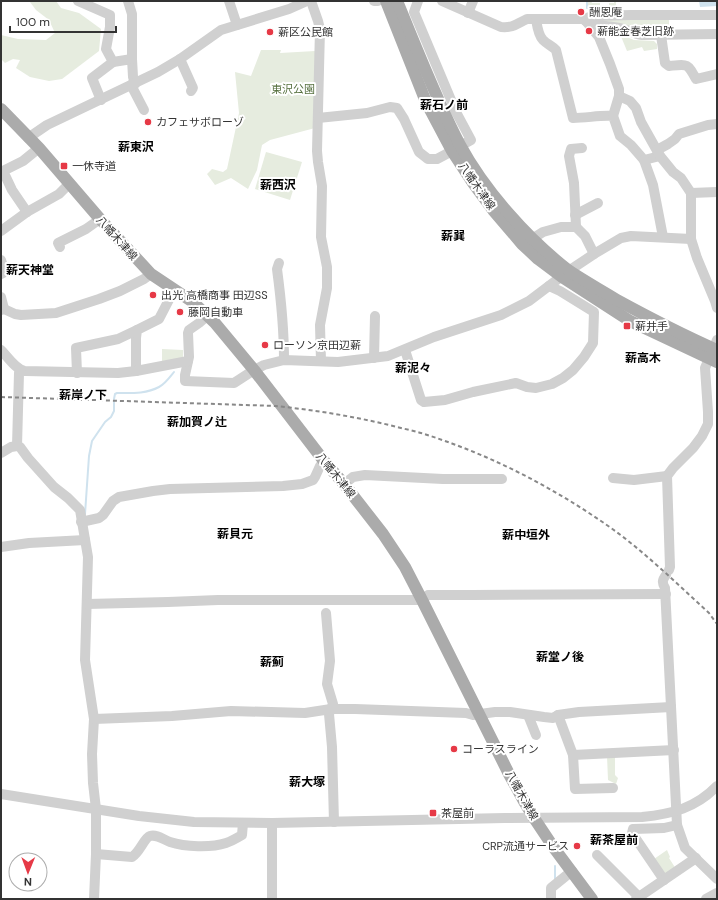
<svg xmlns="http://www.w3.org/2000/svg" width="718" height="900" font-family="'DM Sans','Noto Sans JP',sans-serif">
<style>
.green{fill:#e6ecdf}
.water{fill:#cfe2ee}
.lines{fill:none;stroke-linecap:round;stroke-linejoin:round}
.stream{stroke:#cfe2ee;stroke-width:2}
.minor{stroke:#d0d0d0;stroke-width:10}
.major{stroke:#ababab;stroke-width:12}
.rail{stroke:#888;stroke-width:2;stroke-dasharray:4 3;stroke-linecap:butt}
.poi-dot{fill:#e63946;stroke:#fff;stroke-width:1.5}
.labels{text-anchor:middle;stroke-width:4;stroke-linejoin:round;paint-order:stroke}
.poi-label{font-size:11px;fill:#333;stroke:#fff;text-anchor:start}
.park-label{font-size:11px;fill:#56703f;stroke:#fff}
.street-label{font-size:11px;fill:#333;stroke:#fff}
.neighbourhood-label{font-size:12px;font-weight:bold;fill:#000;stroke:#fff}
</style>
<rect width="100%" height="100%" fill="#fff"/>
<g class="green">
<polygon points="32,1 56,1 61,8 79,13 101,29 99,51 62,79 49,81 30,77 16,68 20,60 13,59 5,63 1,59 1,35 18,39 46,40 55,33 49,20 36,10 30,2"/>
<polygon points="588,1 591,1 592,3 600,3 600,6 609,6 609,3 614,3 614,1 616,1 616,11 588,12"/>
<polygon points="669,16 669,25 667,27 653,29 652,33 591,18"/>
<polygon points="620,34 634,40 654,41 657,44 657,49 644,51 642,47 627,51"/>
<polygon points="261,50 281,50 280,53 315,51 315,128 270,140 262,145 257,170 248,189 231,178 215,185 207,174 212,169 223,172 227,169 239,113 235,72 251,76"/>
<polygon points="266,152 302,162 290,200 255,189"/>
<polygon points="162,349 183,350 183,358 162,364"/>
<polygon points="607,756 615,756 615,775 618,778 616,784 608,780"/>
<polygon points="667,850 670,857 669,858 676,869 668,874 663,873 654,859"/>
</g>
<polygon class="water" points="699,1 717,1 717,6 700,7"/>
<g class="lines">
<g class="stream">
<polyline points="587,1 587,8"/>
<path d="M114,399L115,394L117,393C131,393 146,394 159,387C165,384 170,377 174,372"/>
<polyline points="85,514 89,456 92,441 105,422 111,417 114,411 114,401"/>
<polyline points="555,880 555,866"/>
</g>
<g class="minor">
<polyline points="78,1 110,15 110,27 106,49 113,62 132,59 133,77 135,84"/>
<polyline points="128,1 132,14 132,59"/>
<polyline points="229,1 237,25"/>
<polyline points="311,1 318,21 320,29 317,151 318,162 322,186 321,237 327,267 327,288 320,325 321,361"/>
<polyline points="374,1 378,1"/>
<polyline points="418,1 414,12 456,112 471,140 460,146"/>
<path d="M442,1L501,27C514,28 516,24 527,19H583C593,27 608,25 620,28C628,30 634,34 642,35L717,34"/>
<polyline points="468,13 473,1"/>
<path d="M536,19C537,25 538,35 543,40C547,44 552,46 556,50L573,118C587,118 600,115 613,116L620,136L631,145L644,160L660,156"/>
<polyline points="583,19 593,16 631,15 717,15"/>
<polyline points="586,21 599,37 610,64 619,89 619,96 613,116"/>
<path d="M661,35L665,63L669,66C688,64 687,63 696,79L717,74"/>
<polyline points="180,59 193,88 191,91"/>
<polyline points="131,85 144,110"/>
<polyline points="619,96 630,101 636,108 641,122 660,156 673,172 681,178 691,193 691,239 697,258 715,301 717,308"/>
<polyline points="101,100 92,78 113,62"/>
<polyline points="318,118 367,113 390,107 397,108 404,119 419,152 428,159 437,159 452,151"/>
<polyline points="28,138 47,125 158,72 180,59 221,30 289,9 307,1"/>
<polyline points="657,150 668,144 675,139 679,134 708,125 717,124"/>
<polyline points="644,160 653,185 663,237"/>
<polyline points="691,193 717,192"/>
<polyline points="27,212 12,190 3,171 23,161 39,148"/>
<polyline points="575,215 598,203"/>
<polyline points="576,227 574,183 569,156 571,149 582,148"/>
<polyline points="1,231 27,212 59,194 69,184"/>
<polyline points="532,239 543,232 561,227 576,227 585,236 594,254"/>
<polyline points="60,247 58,243 86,229 100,219"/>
<polyline points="1,260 4,269 3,273 1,274"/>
<path d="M279,263L277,269C281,299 284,329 284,360"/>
<polyline points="1,297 4,309"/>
<polyline points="1,310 4,309 15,314 21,315 56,313 99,299 120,291 144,279 151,274"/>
<polyline points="207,316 199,323 189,330 188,333 189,357 185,375 185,381 234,383 254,370 264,365 284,360 338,362 388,356 434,337 501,315 529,301 570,270 594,254 621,238 631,236 691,239"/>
<path d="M1,350C7,356 16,370 25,371L118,373L136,371V338L137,330L159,319L174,290"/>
<polyline points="405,350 421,400 424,402 445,400 473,392 516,383 527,387 536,388 552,384 563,378 573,370 584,357 593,343 594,312 560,291 549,286"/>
<polyline points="374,358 375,316"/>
<polyline points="136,371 188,361"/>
<polyline points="77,373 76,348 118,339 137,330"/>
<polyline points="17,446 19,373 21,371"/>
<polyline points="1,453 11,447 17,446 20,447 28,458 54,487 68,498 80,510 88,557 85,660 94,719 92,754 93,783 96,809 96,854 94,899"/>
<polyline points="613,478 634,480 667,476"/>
<polyline points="344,484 353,477 365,475 443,479 502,479"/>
<polyline points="81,522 99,518 103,515 113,501 119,497 153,491 170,489 283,486 302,484 313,480 315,477 320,466 324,461"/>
<polyline points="1,547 29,543 85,540"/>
<polyline points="669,570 670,567 667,476 673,468 693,448 702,436 708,424 708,412 705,368 717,340"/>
<path d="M666,575C662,580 662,583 665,588L677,825L685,848L717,879"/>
<polyline points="87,604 168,602 218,600 422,600 428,595 472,595 666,594"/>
<polyline points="326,613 330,661 327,684 333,704 329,714 332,747 334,822"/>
<polyline points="528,715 536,735"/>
<polyline points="558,715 573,755 575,789 613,788"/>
<polyline points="94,719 172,716 231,711 305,713 331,709 355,709 466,713 473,715 495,712 510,712 544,717 553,718 558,715 579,712 671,707"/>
<polyline points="573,755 674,750"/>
<path d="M1,794L139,816L194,822L272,823L505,818L642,817C672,814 696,808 717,786"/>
<path d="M96,854L132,857C140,852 144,838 150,836C157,834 164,840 170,842C185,847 211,848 226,843C232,841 237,838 242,835L243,823"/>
<polyline points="597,855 639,897"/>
<polyline points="664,880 632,833 633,829 664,828 677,825"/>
<polyline points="272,899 272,823"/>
<polyline points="551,899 551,888 572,871"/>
<polyline points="636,899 696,858"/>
<polyline points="706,899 717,893"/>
</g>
<g class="major">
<polyline points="386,1 426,102 452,151 473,183 493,210 522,244 538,259 562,277 630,321 717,362"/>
<path d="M397,1C417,49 436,99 460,145C485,191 527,238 568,270C584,281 601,290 617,300C650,318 683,335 717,350"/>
<polyline points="1,109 39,148 100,219 151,274 193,302 215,323 254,370 324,461 344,484 383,534 405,567 422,600 509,774 525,803 534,818 554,848 592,899"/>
</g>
<path class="rail" d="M1,397L276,406C314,410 352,416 389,425C400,428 411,430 421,433C489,454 553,487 611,528C646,553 677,584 709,613L717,624"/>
</g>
<g class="poi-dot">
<circle cx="581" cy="12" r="4"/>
<circle cx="589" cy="31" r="4"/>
<circle cx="270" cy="32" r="4"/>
<circle cx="148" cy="122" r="4"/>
<rect x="60" y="162" width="8" height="8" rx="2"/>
<circle cx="153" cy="295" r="4"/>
<circle cx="180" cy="312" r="4"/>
<rect x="623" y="322" width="8" height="8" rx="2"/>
<circle cx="265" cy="345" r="4"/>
<circle cx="454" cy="749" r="4"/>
<rect x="429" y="809" width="8" height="8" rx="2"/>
<circle cx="577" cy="846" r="4"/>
</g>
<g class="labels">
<g class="poi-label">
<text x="589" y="16">酬恩庵</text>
<text x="597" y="35">薪能金春芝旧跡</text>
<text x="278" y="36">薪区公民館</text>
<text x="156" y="126">カフェサボローゾ</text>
<text x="72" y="170">一休寺道</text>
<text x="161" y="299">出光 高橋商事 田辺SS</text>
<text x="188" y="316">藤岡自動車</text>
<text x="635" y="330">薪井手</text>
<text x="273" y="349">ローソン京田辺薪</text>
<text x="462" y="753">コーラスライン</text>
<text x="441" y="817">茶屋前</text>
<text x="569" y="850" text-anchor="end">CRP流通サービス</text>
</g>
<g class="park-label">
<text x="293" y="93">東沢公園</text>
</g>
<g class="street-label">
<text transform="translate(477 186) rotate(55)" y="4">八幡木津線</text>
<text transform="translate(117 238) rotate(48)" y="4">八幡木津線</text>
<text transform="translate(336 475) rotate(51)" y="4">八幡木津線</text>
<text transform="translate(522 795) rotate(61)" y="4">八幡木津線</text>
</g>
<g class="neighbourhood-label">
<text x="444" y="109">薪石ノ前</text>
<text x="136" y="151">薪東沢</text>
<text x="278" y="189">薪西沢</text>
<text x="453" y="240">薪巽</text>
<text x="30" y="274">薪天神堂</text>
<text x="643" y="362">薪高木</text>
<text x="413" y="372">薪泥々</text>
<text x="83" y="399">薪岸ノ下</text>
<text x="197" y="426">薪加賀ノ辻</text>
<text x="235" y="538">薪貝元</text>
<text x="526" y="539">薪中垣外</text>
<text x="560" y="661">薪堂ノ後</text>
<text x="272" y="666">薪薊</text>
<text x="307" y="786">薪大塚</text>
<text x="614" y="844">薪茶屋前</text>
</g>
</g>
<rect width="718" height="900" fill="none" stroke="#333333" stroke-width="4"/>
<g transform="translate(28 872) rotate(181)"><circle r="19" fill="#ffffff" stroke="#adadad"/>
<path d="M0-3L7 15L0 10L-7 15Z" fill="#e63946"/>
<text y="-6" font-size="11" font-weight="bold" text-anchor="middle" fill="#333333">N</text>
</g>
<path d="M10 26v6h106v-6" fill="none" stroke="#333333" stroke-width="2"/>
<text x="16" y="26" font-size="12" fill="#333333" stroke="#ffffff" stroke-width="3" paint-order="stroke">100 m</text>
</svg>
